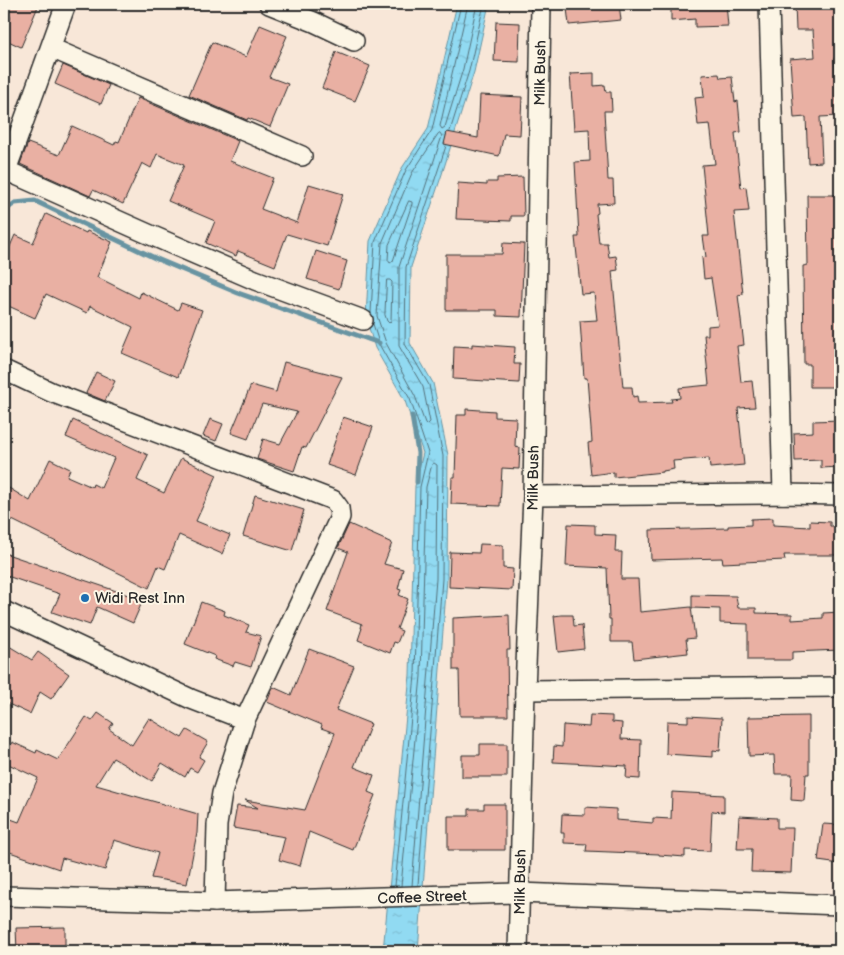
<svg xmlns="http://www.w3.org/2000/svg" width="844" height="955" font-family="'Balsamiq Sans',sans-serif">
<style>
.water{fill:url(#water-ripples);stroke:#6894a2}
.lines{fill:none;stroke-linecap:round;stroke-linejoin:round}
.shore{stroke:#54717b;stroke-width:1}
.stream{stroke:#6894a2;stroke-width:5}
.building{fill:#e9b0a3;stroke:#2b2b2b}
.minor-casing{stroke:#2b2b2b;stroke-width:22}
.minor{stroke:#fcf5e5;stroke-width:19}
.poi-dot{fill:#1f6fb2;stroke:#fcf5e5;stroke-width:2}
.labels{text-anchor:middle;stroke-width:4;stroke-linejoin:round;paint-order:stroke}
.street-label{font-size:15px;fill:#2b2b2b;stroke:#fcf5e5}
.poi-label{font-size:15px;fill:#2b2b2b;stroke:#fcf5e5;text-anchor:start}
</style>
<defs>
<pattern id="water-ripples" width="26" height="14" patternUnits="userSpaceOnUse" patternTransform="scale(1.25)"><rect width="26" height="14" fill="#91daf2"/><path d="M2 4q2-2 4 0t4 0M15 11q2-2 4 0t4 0" fill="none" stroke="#7dbbd0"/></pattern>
</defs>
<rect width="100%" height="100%" fill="#f8e7d8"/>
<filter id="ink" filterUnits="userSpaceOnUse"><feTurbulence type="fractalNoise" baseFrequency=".02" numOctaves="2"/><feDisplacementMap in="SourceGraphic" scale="10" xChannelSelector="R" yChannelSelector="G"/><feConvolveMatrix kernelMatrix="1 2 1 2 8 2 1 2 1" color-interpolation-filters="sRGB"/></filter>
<g filter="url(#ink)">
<polygon class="water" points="457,4 489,4 474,72 442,174 411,267 410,343 433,383 448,455 447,579 418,951 383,951 410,675 415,486 423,453 405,401 375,348 366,318 370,241 402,168 428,129"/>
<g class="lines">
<g class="shore">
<polyline points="468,4 440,126 442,129 445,127 463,69 477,4"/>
<polyline points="450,131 469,71 484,4"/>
<polygon points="440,133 442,136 399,267 399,346 423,387 430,422 427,425 425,423 415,396 386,343 377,316 382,243 412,173 438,134"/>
<polygon points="409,201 412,202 412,204 393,261 390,263 388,260 389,245"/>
<polygon points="387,280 390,280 392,282 391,321 389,323 387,321 385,315"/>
<polyline points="371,313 375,242 406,170 432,130 461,4"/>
<polyline points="373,324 380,346 410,399 428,453 420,487 415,675 395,886"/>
<polyline points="418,885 442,579 443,456 429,385 405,344 406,267 446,146"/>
<polyline points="401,886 421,676 426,487 432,464 434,463 437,465 436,579 412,886"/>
</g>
<g class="stream">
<polyline points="4,211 15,203 35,201 157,259 238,293 379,343"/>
<polyline points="412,416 418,453 417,482"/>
</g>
</g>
<g class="building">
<polygon points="4,4 39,4 21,47 4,39 4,34 11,17 4,14"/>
<polygon points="572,4 619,4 621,20 569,25 567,8 572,8"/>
<polygon points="677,4 726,4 728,26 695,27 695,19 671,21 671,6 677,6"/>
<polygon points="795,4 840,4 840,58 834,58 837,102 840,102 840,116 820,117 822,162 808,163 806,117 794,118 790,59 815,57 813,30 796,30"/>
<polygon points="496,22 520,23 519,62 494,61"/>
<polygon points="260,25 287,36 269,77 288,84 270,127 248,118 247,120 189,95 212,42 246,57"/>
<polygon points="336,52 370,66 355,101 322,88"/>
<polygon points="63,65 109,85 101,104 55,84"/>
<polygon points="594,73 594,86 605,85 606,92 611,92 612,111 604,111 608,180 613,180 614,203 597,204 598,213 596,214 599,243 607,243 609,257 616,256 618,270 612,271 623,387 632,387 633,397 637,396 638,403 672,402 671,399 680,398 679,388 709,385 704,335 708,335 708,326 718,325 711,278 704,279 702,258 706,257 703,236 709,236 702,165 715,164 710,124 698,125 695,98 704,97 702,75 719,74 720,78 732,77 735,102 738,101 741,132 735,133 741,188 746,187 749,211 734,212 743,294 738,295 744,345 737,346 741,382 752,381 755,407 738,408 744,465 710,468 709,458 673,461 674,469 663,471 663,472 614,477 614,472 591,475 588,443 592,442 587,378 584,378 580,321 597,320 594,293 581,294 575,237 579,237 575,162 590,161 589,129 574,130 570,74"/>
<polygon points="480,95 522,97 520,135 504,134 499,156 444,144 447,132 478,138"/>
<polygon points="138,98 238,141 230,161 273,178 261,209 297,223 309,184 343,194 327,246 287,234 275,266 238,251 236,256 206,243 215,221 168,201 184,165 157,154 151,168 142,163 123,204 93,190 90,196 20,164 28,143 59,155 72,126 114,145 116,141 119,142"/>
<polygon points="523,177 524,216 511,216 511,221 456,219 458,183 487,185 487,182 497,182 497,178"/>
<polygon points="807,195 837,195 838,265 840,265 840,387 810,387 810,364 804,364 803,266 808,265"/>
<polygon points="46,214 86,233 87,231 112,242 97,277 139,298 141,292 178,310 181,303 202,310 178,377 122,353 133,327 90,306 87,313 46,294 35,318 4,304 4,260 15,235 33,243"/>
<polygon points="503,243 524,244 521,317 497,316 497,310 446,310 446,254 502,254"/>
<polygon points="316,251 347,261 339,289 307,279"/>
<polygon points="472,344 515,347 514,364 520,364 519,383 453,379 454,346 472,347"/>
<polygon points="284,362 342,377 306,448 302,447 294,471 257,459 263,439 280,444 297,412 262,404 248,439 231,433 251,385 276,392"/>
<polygon points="96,372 115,381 105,401 86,393"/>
<polygon points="466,409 495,411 495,417 516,418 515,447 520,448 519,469 502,468 500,506 451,504 452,477 455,477 457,415 466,415"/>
<polygon points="343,417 373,427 356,475 327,465"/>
<polygon points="210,419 223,424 216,441 203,436"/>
<polygon points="73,420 148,455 137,480 164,493 181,458 217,475 196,521 230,535 222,554 179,535 165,569 158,566 149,588 4,516 4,485 30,501 50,459 70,469 67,476 92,487 93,484 101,488 114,458 66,437"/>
<polygon points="840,420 840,467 821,468 821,460 795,461 794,433 813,432 813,421"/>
<polygon points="255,495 304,510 292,551 243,536"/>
<polygon points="773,518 773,525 810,527 810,521 830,522 830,526 840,526 840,555 784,555 785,560 723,563 722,558 651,560 650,530 728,528 728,526 751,525 751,519"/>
<polygon points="349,524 392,543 384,564 403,569 398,589 401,590 399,595 408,599 397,629 402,631 397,643 394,642 390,653 358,640 362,628 361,628 362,624 327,611 348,552 338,548"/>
<polygon points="568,524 595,525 595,534 616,535 615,552 622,552 621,579 638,579 640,612 691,607 695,638 686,639 688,653 634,659 632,642 611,642 611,619 609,619 607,568 566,566"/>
<polygon points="480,544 503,545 503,568 513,569 512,590 449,587 450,552 479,553"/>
<polygon points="4,553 143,600 133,623 97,607 90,625 52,612 60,594 4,575"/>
<polygon points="692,595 736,596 738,608 756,608 756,613 792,614 792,620 823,618 823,613 840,612 840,650 792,652 792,660 748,660 748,624 720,623 720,609 692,608"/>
<polygon points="201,602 225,611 224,615 249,625 246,632 261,636 251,667 235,662 233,666 214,659 215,656 185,644"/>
<polygon points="509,615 510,650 507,650 508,716 460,716 459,670 453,670 453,618"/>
<polygon points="561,615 573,615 574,626 582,625 584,649 558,652 554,616"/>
<polygon points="4,643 32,660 38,652 69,674 51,699 40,692 30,714 4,702"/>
<polygon points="309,649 354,666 336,710 371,724 354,767 374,775 368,792 375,795 353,850 309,832 300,866 279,860 285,837 233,828 237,806 258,808 245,800 305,810 335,733 321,728 322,725 267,702 273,687 291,695"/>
<polygon points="98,713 113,723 109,729 132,745 149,718 182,738 187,730 208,742 199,757 204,760 197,772 190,768 185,777 162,763 152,781 113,758 96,785 198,814 197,833 187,884 151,878 158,853 114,840 105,870 62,858 59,869 4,850 4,831 8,818 19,822 38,778 4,762 12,742 36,753 37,750 58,760 86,717 92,721"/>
<polygon points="590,715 612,716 612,722 622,723 621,739 641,740 640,779 626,778 627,766 553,762 554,746 562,747 563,725 589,727"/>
<polygon points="688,716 722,718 720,751 713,750 713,757 666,754 667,721 688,722"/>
<polygon points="809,716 809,774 806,774 804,801 791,800 792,774 775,774 774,755 749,756 748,717"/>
<polygon points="480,744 507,744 507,777 462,777 462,755 480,755"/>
<polygon points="672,792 724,795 724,812 712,811 710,851 685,850 685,857 659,855 659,854 586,851 587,844 564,843 564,833 561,833 562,814 585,815 585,807 616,809 616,820 653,823 653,818 671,819"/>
<polygon points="484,804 505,804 505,850 448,850 448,816 469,816 469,809 484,809"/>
<polygon points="739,816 777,818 777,828 793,828 791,873 751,872 752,849 737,849"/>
<polygon points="823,824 840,825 840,864 818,861"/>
<polygon points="65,927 65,951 17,951 16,928"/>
</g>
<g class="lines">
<g class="minor-casing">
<g id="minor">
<polyline points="269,4 314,22 354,41"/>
<polyline points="769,4 783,494"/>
<polyline points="51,48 302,156"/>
<polyline points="5,170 146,233 255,280 363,320"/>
<polyline points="4,176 66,4"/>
<polyline points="4,370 51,392 333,500 339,508 340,517 245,720 191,699 4,611"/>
<polyline points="533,496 783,494 840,495"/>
<polyline points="525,690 840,687"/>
<polyline points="4,896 215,902 519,893 840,905"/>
<polyline points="215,902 217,825 222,793 245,720"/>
<polyline points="518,951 525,690 533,496 541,4"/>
</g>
</g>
<use href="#minor" class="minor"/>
</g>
</g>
<circle class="poi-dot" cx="85" cy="598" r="5"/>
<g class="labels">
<g class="street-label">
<text transform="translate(540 73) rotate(-89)" y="5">Milk Bush</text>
<text transform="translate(533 478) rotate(-89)" y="5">Milk Bush</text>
<text transform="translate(520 882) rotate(-89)" y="5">Milk Bush</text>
<text transform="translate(422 897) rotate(-2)" y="5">Coffee Street</text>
</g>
<g class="poi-label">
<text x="95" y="603">Widi Rest Inn</text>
</g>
</g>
<rect width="844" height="955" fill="none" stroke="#fcf5e5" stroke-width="20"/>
<rect x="10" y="10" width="824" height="935" fill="none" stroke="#2b2b2b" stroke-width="2" filter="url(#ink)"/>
</svg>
